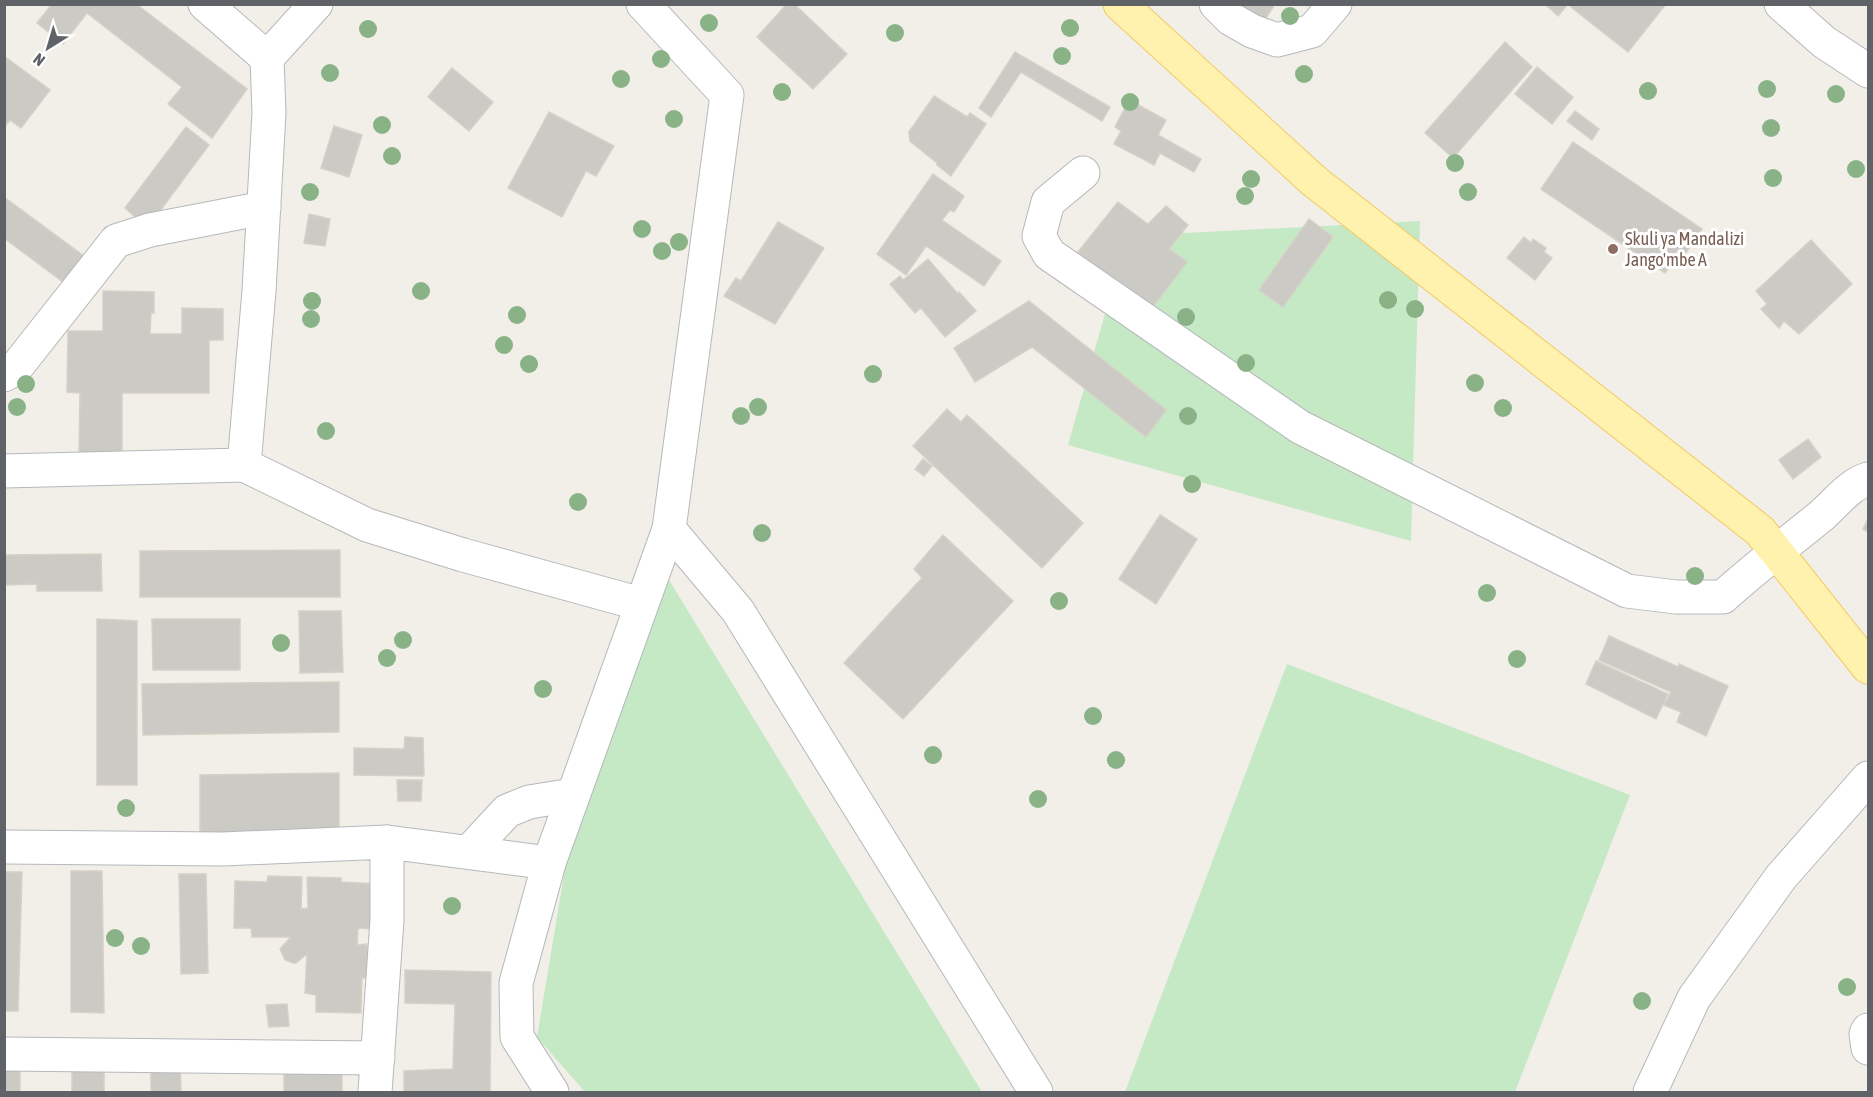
<svg xmlns="http://www.w3.org/2000/svg" width="1873" height="1097" font-family="'Asap Condensed',sans-serif">
<style>
.green{fill:#c5e8c5}
.building{fill:#cccac5;stroke:#d6d1c6;stroke-width:1.5}
.lines{fill:none;stroke-linecap:round;stroke-linejoin:round}
.minor-casing{stroke:#b5b8bc;stroke-width:35}
.major-casing{stroke:#f2c960;stroke-width:35}
.minor{stroke:#fff;stroke-width:33}
.major{stroke:#fff2af;stroke-width:33}
.tree{fill:#89b387}
.education-dot{fill:#8d6e63;stroke:#fff;stroke-width:2}
.labels{text-anchor:middle;stroke-width:6;stroke-linejoin:round;paint-order:stroke}
.education-label{font-size:18px;fill:#785e54;stroke:#fff;text-anchor:start}
</style>
<rect width="100%" height="100%" fill="#f1efe8"/>
<g class="green">
<polygon points="1420,221 1411,541 1068,445 1127,236"/>
<polygon points="669,580 982,1092 585,1092 537,1037 567,857"/>
<polygon points="1287,664 1630,795 1515,1092 1125,1092"/>
</g>
<g class="building">
<polygon points="52,4 136,4 247,89 212,138 168,104 182,87 87,13 63,44 37,23"/>
<polygon points="787,4 794,4 847,54 813,89 757,37"/>
<polygon points="1238,4 1275,4 1264,21"/>
<polygon points="1545,4 1568,4 1558,16"/>
<polygon points="1573,4 1666,4 1628,52 1571,7"/>
<polygon points="1505,42 1532,67 1453,158 1425,133"/>
<polygon points="1015,52 1110,107 1102,121 1021,72 991,117 979,108"/>
<polygon points="4,56 50,90 21,128 10,120 4,127"/>
<polygon points="1537,67 1573,97 1552,124 1515,94"/>
<polygon points="452,68 493,102 469,131 428,97"/>
<polygon points="934,96 967,117 970,113 986,124 951,176 937,165 937,163 910,141 909,132"/>
<polygon points="1129,100 1166,120 1158,135 1201,159 1194,172 1160,153 1154,165 1114,144 1121,131 1115,127"/>
<polygon points="1575,111 1599,129 1592,140 1567,121"/>
<polygon points="549,112 614,146 596,176 586,171 562,217 508,188"/>
<polygon points="334,126 362,135 349,177 321,168"/>
<polygon points="186,127 209,145 151,223 142,223 125,208"/>
<polygon points="1573,142 1702,229 1679,263 1674,260 1665,273 1541,189"/>
<polygon points="933,174 964,196 954,212 950,210 942,220 1001,261 984,286 926,246 906,275 877,254"/>
<polygon points="4,197 88,259 67,285 4,238"/>
<polygon points="1118,202 1148,224 1166,206 1188,225 1169,249 1187,262 1149,312 1078,252"/>
<polygon points="309,214 330,219 325,246 304,243"/>
<polygon points="1309,219 1333,237 1283,307 1259,290"/>
<polygon points="778,222 824,248 775,324 724,296 736,278 741,281"/>
<polygon points="1524,237 1531,243 1533,239 1546,248 1544,252 1552,258 1535,280 1507,258"/>
<polygon points="1811,240 1852,284 1799,334 1784,321 1779,328 1761,309 1767,304 1756,291"/>
<polygon points="928,259 958,294 959,292 976,311 945,337 921,308 915,313 890,284 900,276 903,280"/>
<polygon points="103,291 154,292 154,313 151,313 150,334 182,334 182,308 223,309 223,340 209,340 209,393 122,393 122,453 79,453 80,393 67,392 68,331 103,331"/>
<polygon points="1029,301 1166,410 1146,437 1032,347 975,382 954,348"/>
<polygon points="947,409 961,422 967,415 1083,523 1042,568 913,446"/>
<polygon points="1808,439 1821,457 1793,479 1779,460"/>
<polygon points="923,459 932,466 924,476 915,469"/>
<polygon points="1160,515 1197,539 1156,604 1119,579"/>
<polygon points="1868,519 1868,532 1863,529"/>
<polygon points="943,535 1013,601 903,719 844,663 922,578 914,569"/>
<polygon points="340,550 340,597 140,597 140,551"/>
<polygon points="101,554 102,591 37,591 37,584 4,585 4,555"/>
<polygon points="299,611 341,611 343,672 300,673"/>
<polygon points="97,619 137,621 137,785 97,785"/>
<polygon points="152,619 240,619 240,670 153,670"/>
<polygon points="1609,636 1678,667 1679,664 1728,686 1706,736 1677,722 1681,712 1664,705 1671,692 1599,660"/>
<polygon points="1596,661 1668,694 1656,719 1586,684"/>
<polygon points="339,682 339,732 143,735 142,684"/>
<polygon points="405,737 423,738 424,776 354,775 354,748 404,749"/>
<polygon points="339,773 339,833 200,834 200,775"/>
<polygon points="397,780 422,780 421,801 398,801"/>
<polygon points="71,871 102,871 104,1013 71,1012"/>
<polygon points="4,872 22,872 18,1011 4,1011"/>
<polygon points="179,874 206,874 208,973 181,974"/>
<polygon points="268,876 302,877 301,909 308,908 307,877 341,878 341,882 377,884 372,929 358,928 357,945 367,944 368,975 366,978 362,978 361,1013 316,1012 316,995 305,993 307,954 296,963 293,963 285,960 280,949 291,937 252,937 251,928 234,928 235,881 267,882"/>
<polygon points="405,970 491,972 490,1092 404,1092 404,1071 453,1069 455,1004 405,1003"/>
<polygon points="287,1004 289,1026 269,1027 266,1005"/>
<polygon points="284,1062 342,1063 342,1092 284,1092"/>
<polygon points="72,1064 104,1065 104,1092 72,1092"/>
<polygon points="151,1065 180,1065 181,1092 151,1092"/>
<rect x="4" y="1066" width="16" height="26"/>
</g>
<g class="lines">
<g class="minor-casing">
<g id="minor">
<polyline points="205,4 267,58"/>
<polyline points="643,4 727,95 669,529"/>
<polyline points="1216,4 1231,19 1252,31 1277,40 1312,31 1335,4"/>
<polyline points="1781,4 1824,42 1868,71"/>
<path d="M1083,173L1048,202L1039,236L1049,254L1300,427L1627,591L1676,597H1723C1755,568 1788,543 1821,516C1836,503 1850,484 1868,479"/>
<polyline points="4,375 15,369 116,241 150,230 264,208"/>
<polyline points="244,465 259,291 269,113 267,58 316,4"/>
<polyline points="4,471 244,465 367,525 463,555 641,604"/>
<polyline points="387,842 549,863"/>
<polyline points="4,847 223,849 387,842 387,920 375,1092"/>
<polyline points="469,852 507,811 529,802 573,795"/>
<polyline points="1868,1030 1866,1034 1868,1048"/>
<polyline points="4,1054 378,1058"/>
<polyline points="552,1092 517,1037 516,983 549,863 669,529 738,611 1036,1092"/>
<polyline points="1650,1092 1694,998 1781,877 1868,778"/>
</g>
</g>
<g class="major-casing">
<polyline id="major" points="1120,4 1314,181 1760,531 1868,667"/>
</g>
<use href="#minor" class="minor"/>
<use href="#major" class="major"/>
</g>
<g class="tree">
<circle cx="1290" cy="16" r="9"/>
<circle cx="709" cy="23" r="9"/>
<circle cx="1070" cy="28" r="9"/>
<circle cx="368" cy="29" r="9"/>
<circle cx="895" cy="33" r="9"/>
<circle cx="1062" cy="56" r="9"/>
<circle cx="661" cy="59" r="9"/>
<circle cx="330" cy="73" r="9"/>
<circle cx="1304" cy="74" r="9"/>
<circle cx="621" cy="79" r="9"/>
<circle cx="1767" cy="89" r="9"/>
<circle cx="1648" cy="91" r="9"/>
<circle cx="782" cy="92" r="9"/>
<circle cx="1836" cy="94" r="9"/>
<circle cx="1130" cy="102" r="9"/>
<circle cx="674" cy="119" r="9"/>
<circle cx="382" cy="125" r="9"/>
<circle cx="1771" cy="128" r="9"/>
<circle cx="392" cy="156" r="9"/>
<circle cx="1455" cy="163" r="9"/>
<circle cx="1856" cy="169" r="9"/>
<circle cx="1773" cy="178" r="9"/>
<circle cx="1251" cy="179" r="9"/>
<circle cx="310" cy="192" r="9"/>
<circle cx="1468" cy="192" r="9"/>
<circle cx="1245" cy="196" r="9"/>
<circle cx="642" cy="229" r="9"/>
<circle cx="679" cy="242" r="9"/>
<circle cx="662" cy="251" r="9"/>
<circle cx="421" cy="291" r="9"/>
<circle cx="1388" cy="300" r="9"/>
<circle cx="312" cy="301" r="9"/>
<circle cx="1415" cy="309" r="9"/>
<circle cx="517" cy="315" r="9"/>
<circle cx="1186" cy="317" r="9"/>
<circle cx="311" cy="319" r="9"/>
<circle cx="504" cy="345" r="9"/>
<circle cx="1246" cy="363" r="9"/>
<circle cx="529" cy="364" r="9"/>
<circle cx="873" cy="374" r="9"/>
<circle cx="1475" cy="383" r="9"/>
<circle cx="26" cy="384" r="9"/>
<circle cx="17" cy="407" r="9"/>
<circle cx="758" cy="407" r="9"/>
<circle cx="1503" cy="408" r="9"/>
<circle cx="741" cy="416" r="9"/>
<circle cx="1188" cy="416" r="9"/>
<circle cx="326" cy="431" r="9"/>
<circle cx="1192" cy="484" r="9"/>
<circle cx="578" cy="502" r="9"/>
<circle cx="762" cy="533" r="9"/>
<circle cx="1695" cy="576" r="9"/>
<circle cx="1487" cy="593" r="9"/>
<circle cx="1059" cy="601" r="9"/>
<circle cx="403" cy="640" r="9"/>
<circle cx="281" cy="643" r="9"/>
<circle cx="387" cy="658" r="9"/>
<circle cx="1517" cy="659" r="9"/>
<circle cx="543" cy="689" r="9"/>
<circle cx="1093" cy="716" r="9"/>
<circle cx="933" cy="755" r="9"/>
<circle cx="1116" cy="760" r="9"/>
<circle cx="1038" cy="799" r="9"/>
<circle cx="126" cy="808" r="9"/>
<circle cx="452" cy="906" r="9"/>
<circle cx="115" cy="938" r="9"/>
<circle cx="141" cy="946" r="9"/>
<circle cx="1847" cy="987" r="9"/>
<circle cx="1642" cy="1001" r="9"/>
</g>
<circle class="education-dot" cx="1613" cy="249" r="6"/>
<g class="labels">
<g class="education-label">
<text x="1625" y="245">Skuli ya Mandalizi<tspan x="1625" dy="21">Jango'mbe A</tspan></text>
</g>
</g>
<rect width="1873" height="1097" fill="none" stroke="#5f6368" stroke-width="12"/>
<g transform="translate(48 48) rotate(217)" stroke="#ffffff" stroke-width="4.5" paint-order="stroke">
<path d="M0-4.5L10 22L0 15L-10 22Z" fill="#5f6368"/>
<text y="-9" font-size="16" font-weight="bold" text-anchor="middle" fill="#5f6368">N</text>
</g>
</svg>
